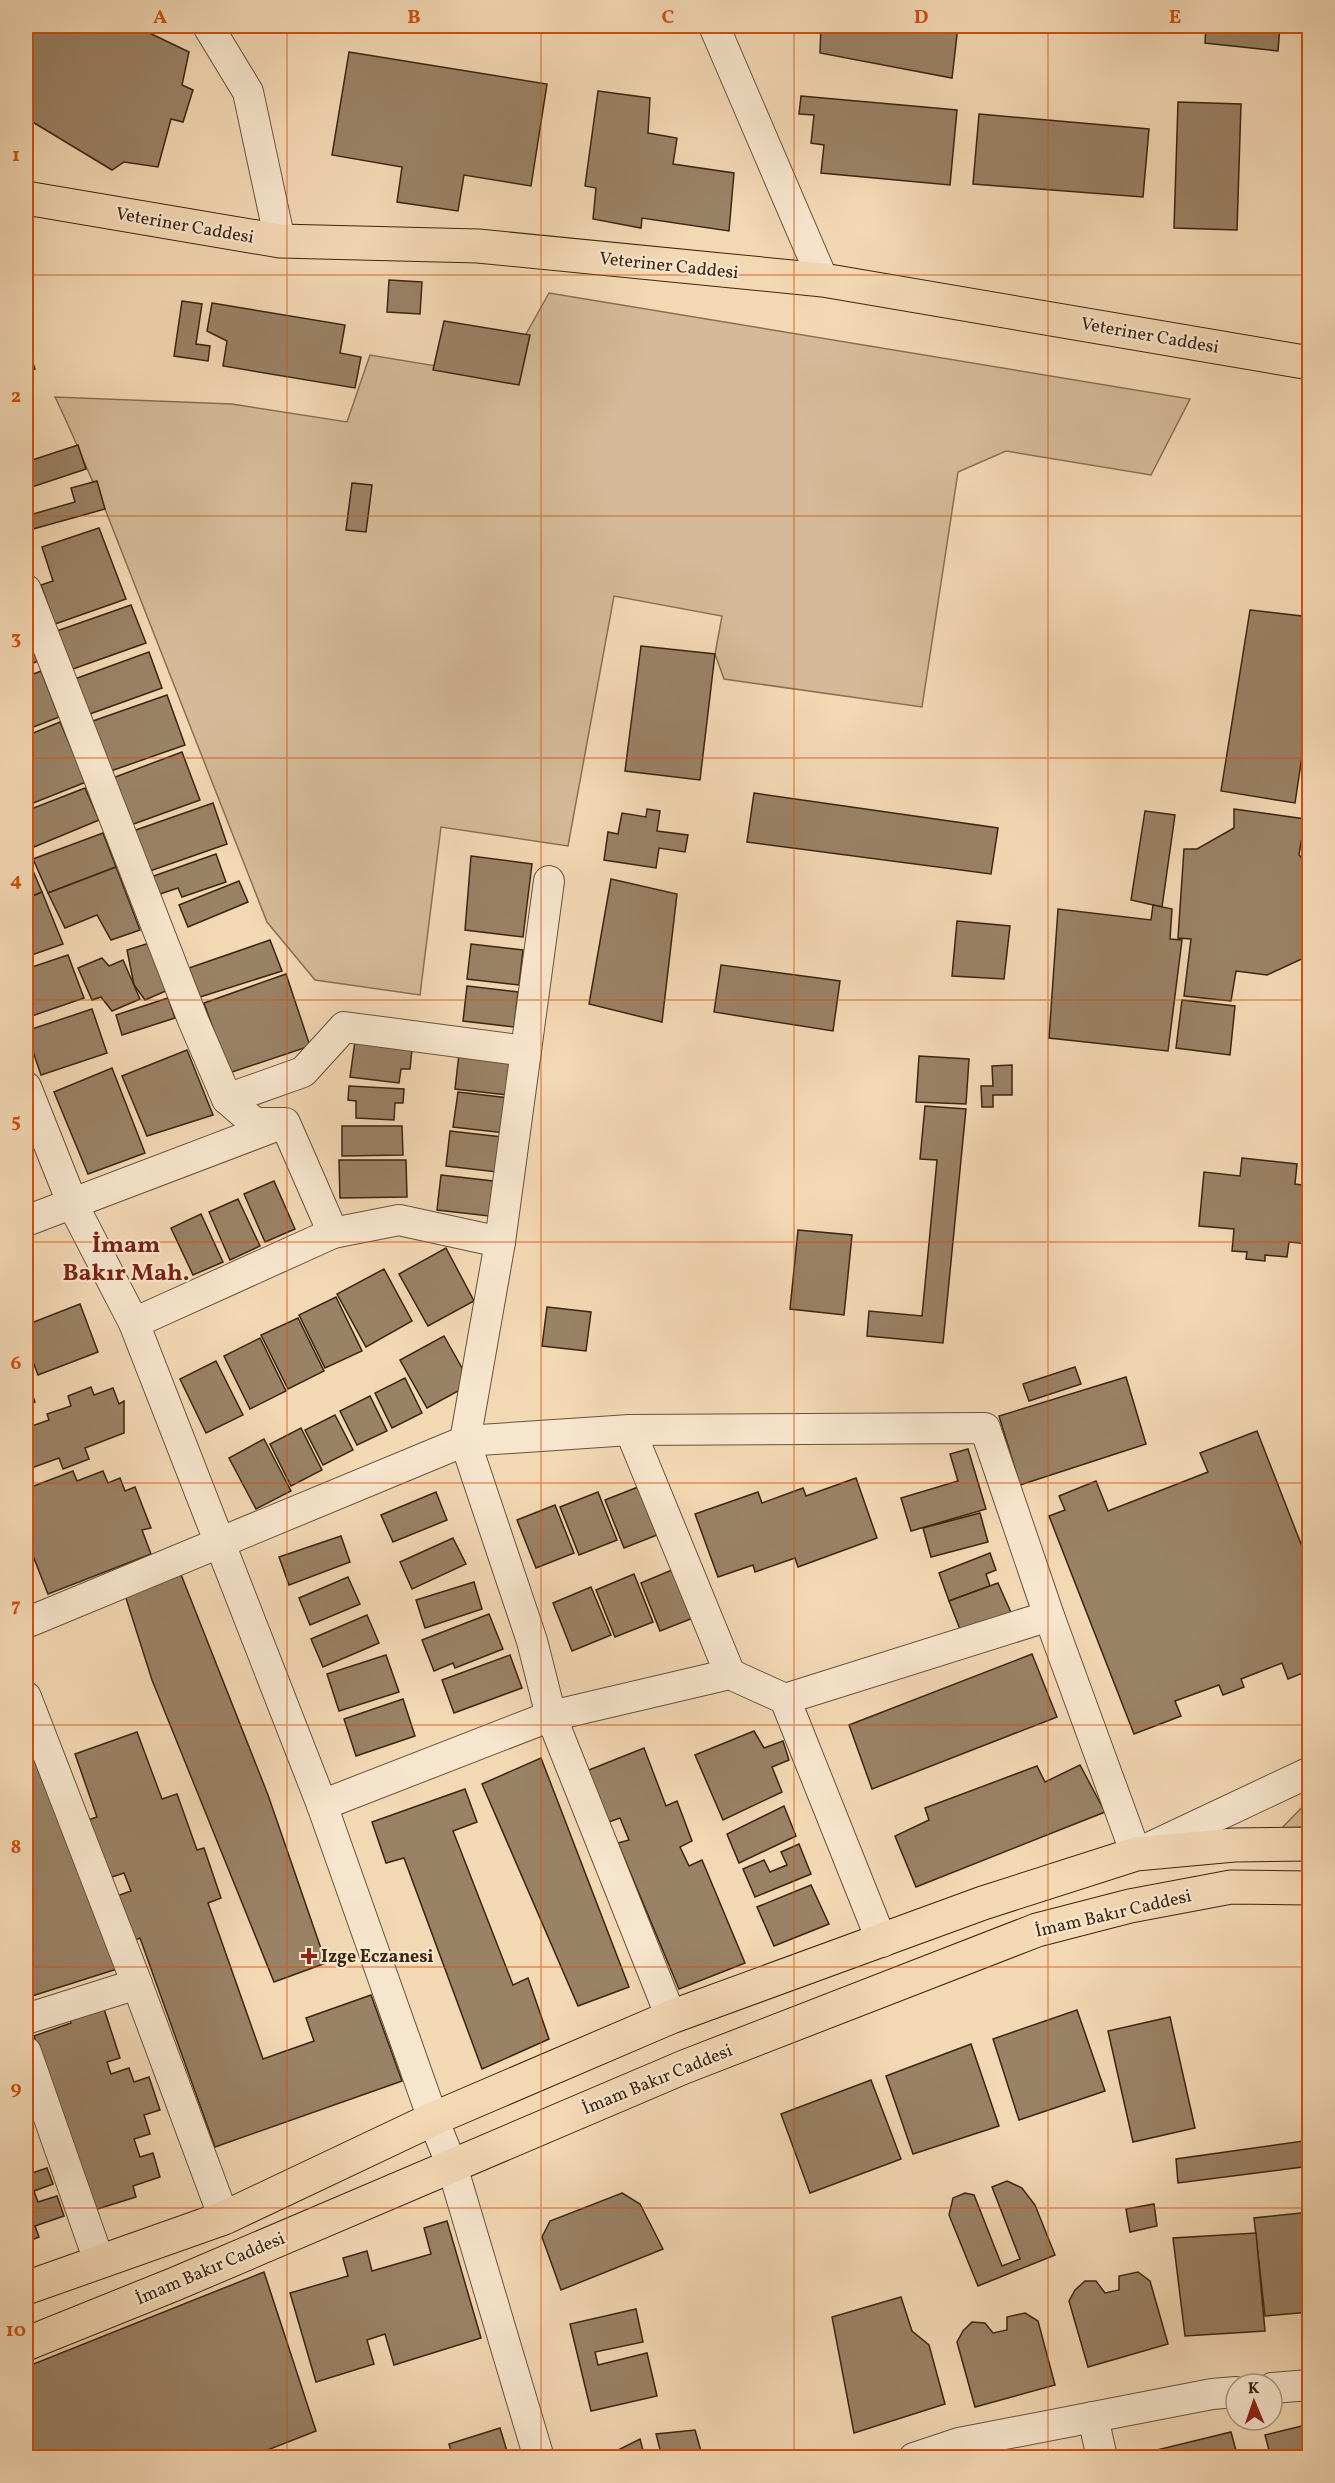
<svg xmlns="http://www.w3.org/2000/svg" width="1335" height="2483" font-family="Vollkorn,serif">
<style>
.green{fill:#d4ba98;stroke:#877054;stroke-width:1.5}
.building{fill:#9a8266;stroke:#3a2511;stroke-width:1.5}
.lines{fill:none;stroke-linecap:round;stroke-linejoin:round}
.minor-casing{stroke:#68523a;stroke-width:32}
.major-casing{stroke:#3a2511;stroke-width:35}
.minor{stroke:#f7e6ce;stroke-width:30}
.major{stroke:#f3d8b4;stroke-width:33}
.grid{fill:none;stroke:#ce510d;stroke-width:1.5;stroke-opacity:0.55}
.poi-dot{fill:#8f2418;stroke:#f7e6ce;stroke-width:2}
.labels{text-anchor:middle;stroke-width:4.5;stroke-linejoin:round;paint-order:stroke}
.street-label{font-size:18px;fill:#3a2511;stroke:#f7e6ce}
.poi-label{font-size:18px;font-weight:bold;fill:#3a2511;stroke:#f7e6ce;text-anchor:start}
.district-label{font-size:24px;font-weight:bold;fill:#7a1f14;stroke:#f7e6ce}
.neatline{fill:none;stroke:#ce510d;stroke-width:2}
.grid-label{font-size:20px;text-anchor:middle;font-weight:bold;fill:#ce510d}
</style>
<rect width="100%" height="100%" fill="#f3d8b4"/>
<filter id="stains"><feTurbulence type="fractalNoise" baseFrequency=".00333" numOctaves="4"/><feColorMatrix values="0 0 0 0 .2 0 0 0 0 .09 0 0 0 0 .02 0 0 0 .5 -.17"/></filter>
<radialGradient id="worn" r=".72"><stop offset=".6" stop-color="#630" stop-opacity="0"/><stop offset="1" stop-color="#630" stop-opacity=".3"/></radialGradient>
<g class="green">
<path d="M549,293L1190,399L1151,475L1006,451L958,472L922,707L724,679L715,654L722,616L614,596L568,846L441,827L420,995L315,980L267,922L105,509C88,472 73,434 55,397L232,404L347,422L370,355L502,377Z"/>
<polygon points="1309,1800 1309,1827 1282,1828 1308,1801"/>
</g>
<g class="building">
<polygon points="26,26 135,26 189,52 182,85 193,90 183,122 171,119 158,167 124,162 112,170 26,118"/>
<polygon points="821,26 958,26 952,78 820,53"/>
<polygon points="1206,26 1280,26 1278,51 1205,43"/>
<polygon points="349,52 547,84 531,186 464,175 458,211 397,202 402,167 332,155"/>
<polygon points="598,91 650,98 648,133 677,138 673,164 734,173 729,231 642,218 641,228 593,219 596,188 585,186"/>
<polygon points="801,96 957,110 950,185 821,173 824,145 811,143 814,115 799,114"/>
<polygon points="1178,102 1241,104 1237,230 1174,228"/>
<polygon points="979,114 1149,129 1143,197 973,184"/>
<polygon points="389,280 422,282 420,314 387,312"/>
<polygon points="182,301 202,304 196,344 210,346 208,361 174,356"/>
<polygon points="212,303 345,325 340,353 361,357 355,388 223,366 227,341 207,331"/>
<polygon points="444,321 530,335 519,385 433,370"/>
<polygon points="26,342 35,369 26,372"/>
<polygon points="78,445 86,469 26,489 26,462"/>
<polygon points="97,481 105,509 26,531 26,516 75,502 71,488"/>
<polygon points="352,483 372,485 366,532 346,530"/>
<polygon points="99,528 126,599 55,624 41,585 53,581 42,547"/>
<polygon points="131,605 146,643 70,670 54,632"/>
<polygon points="1250,610 1310,617 1310,703 1295,803 1221,791"/>
<polygon points="26,631 38,661 26,666"/>
<polygon points="641,646 715,654 700,780 625,771"/>
<polygon points="149,652 162,688 87,715 72,680"/>
<polygon points="41,671 59,717 26,730 26,677"/>
<polygon points="167,695 185,745 108,772 90,722"/>
<polygon points="60,722 86,782 26,806 26,736"/>
<polygon points="182,752 200,800 128,826 110,779"/>
<polygon points="85,788 99,820 34,847 26,827 26,811"/>
<polygon points="754,793 998,828 991,874 747,842"/>
<polygon points="213,803 227,844 147,872 133,831"/>
<polygon points="647,809 660,811 657,831 688,835 685,852 659,848 656,868 604,860 608,832 618,834 622,813 646,817"/>
<polygon points="1234,809 1305,819 1299,855 1310,866 1310,948 1304,958 1267,975 1236,971 1231,1001 1184,996 1191,939 1178,938 1184,849 1197,849 1234,828"/>
<polygon points="1145,811 1175,815 1162,907 1131,900"/>
<polygon points="103,833 116,867 48,893 33,859"/>
<polygon points="216,854 226,882 182,897 178,888 157,895 151,877"/>
<polygon points="471,856 532,864 523,937 465,930"/>
<polygon points="28,859 42,892 26,899 26,860"/>
<polygon points="116,867 140,930 111,940 97,915 65,928 48,893"/>
<polygon points="611,879 677,894 662,1022 589,1004"/>
<polygon points="239,881 248,902 188,927 179,905"/>
<polygon points="42,892 63,944 26,957 26,899"/>
<polygon points="1153,905 1172,909 1170,939 1182,940 1168,1051 1049,1038 1058,909 1151,920"/>
<polygon points="957,921 1010,926 1004,979 952,976"/>
<polygon points="270,940 282,971 200,997 189,968"/>
<polygon points="156,941 168,990 145,1000 134,985 127,950"/>
<polygon points="471,944 523,950 519,985 467,979"/>
<polygon points="68,955 84,998 26,1018 26,969"/>
<polygon points="102,958 109,966 123,960 140,999 112,1011 101,997 92,1000 78,968"/>
<polygon points="721,965 840,981 833,1031 714,1012"/>
<polygon points="286,974 310,1046 229,1073 204,1003"/>
<polygon points="467,986 518,992 514,1027 463,1021"/>
<polygon points="168,998 175,1018 122,1035 116,1015"/>
<polygon points="1182,1000 1235,1006 1230,1055 1176,1048"/>
<polygon points="92,1009 107,1053 41,1075 26,1031"/>
<polygon points="355,1041 412,1049 410,1069 401,1069 399,1083 350,1077"/>
<polygon points="187,1050 213,1115 147,1136 122,1076"/>
<polygon points="459,1054 511,1060 507,1095 455,1089"/>
<polygon points="919,1056 969,1059 966,1104 916,1102"/>
<polygon points="1012,1065 1012,1095 993,1095 993,1107 982,1107 981,1086 993,1086 992,1066"/>
<polygon points="112,1068 145,1153 88,1174 54,1092"/>
<polygon points="349,1086 404,1089 403,1103 395,1103 394,1120 356,1118 356,1101 348,1100"/>
<polygon points="458,1092 509,1098 505,1133 453,1127"/>
<polygon points="925,1106 966,1109 943,1343 867,1336 869,1311 922,1316 937,1160 920,1159"/>
<polygon points="342,1126 402,1126 403,1155 342,1156"/>
<polygon points="450,1131 502,1137 497,1172 446,1166"/>
<polygon points="1242,1158 1297,1164 1295,1184 1310,1186 1310,1244 1289,1242 1287,1257 1265,1255 1265,1261 1246,1259 1247,1252 1232,1251 1234,1229 1199,1226 1204,1172 1240,1176"/>
<polygon points="339,1160 406,1160 407,1197 340,1198"/>
<polygon points="441,1175 493,1181 489,1216 437,1210"/>
<polygon points="274,1181 295,1229 265,1242 244,1194"/>
<polygon points="26,1187 31,1208 26,1210"/>
<polygon points="238,1199 260,1246 230,1260 209,1212"/>
<polygon points="201,1214 223,1262 193,1275 171,1228"/>
<polygon points="798,1230 852,1235 844,1315 790,1309"/>
<polygon points="446,1248 474,1301 428,1326 399,1274"/>
<polygon points="384,1269 412,1321 366,1347 337,1294"/>
<polygon points="336,1297 362,1351 325,1368 299,1315"/>
<polygon points="80,1304 98,1352 38,1375 26,1343 26,1325"/>
<polygon points="547,1307 591,1312 586,1351 542,1346"/>
<polygon points="298,1318 324,1371 288,1389 261,1335"/>
<polygon points="444,1336 471,1384 427,1408 400,1360"/>
<polygon points="260,1338 286,1391 250,1409 224,1356"/>
<polygon points="216,1361 243,1415 206,1433 180,1379"/>
<polygon points="1075,1367 1081,1384 1029,1401 1023,1384"/>
<polygon points="26,1377 35,1402 26,1406"/>
<polygon points="1126,1377 1146,1444 1020,1485 999,1416"/>
<polygon points="405,1378 422,1413 392,1428 375,1393"/>
<polygon points="91,1387 94,1395 113,1388 119,1404 124,1401 124,1433 85,1448 89,1459 63,1469 59,1458 26,1470 26,1428 49,1420 47,1414 71,1406 68,1396"/>
<polygon points="370,1396 387,1431 357,1445 340,1411"/>
<polygon points="335,1415 353,1450 323,1465 305,1430"/>
<polygon points="301,1428 322,1470 291,1486 270,1444"/>
<polygon points="1257,1431 1310,1567 1310,1670 1288,1679 1282,1663 1241,1679 1244,1687 1223,1695 1219,1685 1175,1701 1181,1716 1134,1734 1049,1516 1065,1510 1059,1496 1096,1481 1108,1511 1208,1472 1200,1453"/>
<polygon points="264,1439 291,1491 256,1509 229,1458"/>
<polygon points="968,1449 986,1509 911,1531 901,1498 958,1481 950,1454"/>
<polygon points="73,1471 77,1481 103,1471 108,1483 120,1478 125,1491 135,1487 151,1528 142,1530 151,1554 48,1594 26,1538 26,1489"/>
<polygon points="856,1478 877,1538 798,1567 795,1558 755,1572 753,1565 718,1577 695,1514 758,1492 762,1503 803,1488 806,1496"/>
<polygon points="643,1485 662,1533 624,1548 605,1500"/>
<polygon points="436,1492 447,1520 393,1542 381,1515"/>
<polygon points="598,1492 617,1540 579,1555 560,1507"/>
<polygon points="555,1505 574,1553 536,1568 517,1520"/>
<polygon points="980,1513 988,1542 931,1557 923,1528"/>
<polygon points="341,1536 350,1562 289,1585 279,1557"/>
<polygon points="453,1538 466,1564 412,1589 400,1562"/>
<polygon points="990,1553 996,1570 986,1574 990,1586 949,1601 939,1573"/>
<polygon points="679,1567 698,1616 660,1631 641,1583"/>
<polygon points="180,1572 268,1795 326,1963 274,1982 152,1680 125,1595"/>
<polygon points="634,1574 653,1622 615,1637 596,1590"/>
<polygon points="348,1577 360,1604 310,1625 299,1598"/>
<polygon points="474,1582 482,1609 425,1628 416,1600"/>
<polygon points="998,1583 1013,1617 963,1637 949,1601"/>
<polygon points="591,1587 611,1635 572,1651 553,1603"/>
<polygon points="489,1614 503,1649 455,1668 453,1663 434,1671 422,1640"/>
<polygon points="367,1615 379,1643 323,1667 311,1639"/>
<polygon points="1032,1654 1057,1717 872,1789 849,1725"/>
<polygon points="386,1655 399,1692 339,1711 327,1674"/>
<polygon points="510,1655 522,1688 454,1713 442,1680"/>
<polygon points="403,1699 415,1736 356,1756 344,1719"/>
<polygon points="754,1731 764,1748 783,1741 789,1760 772,1767 782,1792 723,1820 695,1755"/>
<polygon points="137,1732 162,1799 177,1794 197,1850 204,1848 221,1898 208,1903 263,2059 314,2041 306,2018 371,1995 402,2081 215,2147 140,1938 133,1941 117,1896 131,1891 124,1873 109,1878 88,1820 97,1817 75,1754"/>
<polygon points="31,1747 117,1969 32,1996 26,1976 26,1749"/>
<polygon points="644,1748 666,1806 677,1801 692,1841 680,1847 689,1866 702,1860 745,1963 679,1989 618,1843 629,1840 620,1818 606,1823 584,1772"/>
<polygon points="541,1758 629,1987 578,2006 482,1784"/>
<polygon points="1080,1765 1105,1812 916,1887 895,1836 929,1820 925,1808 1037,1766 1045,1782"/>
<polygon points="465,1789 477,1822 453,1831 513,1985 528,1978 549,2039 482,2069 404,1858 386,1863 372,1822"/>
<polygon points="784,1806 796,1836 739,1863 727,1834"/>
<polygon points="799,1844 811,1874 755,1897 743,1869 764,1860 770,1872 787,1865 781,1852"/>
<polygon points="811,1885 829,1924 774,1946 757,1907"/>
<polygon points="102,2003 120,2058 107,2062 111,2074 129,2068 134,2082 149,2077 160,2110 144,2115 150,2134 134,2139 140,2157 153,2153 160,2177 133,2186 136,2197 91,2211 34,2036 71,2023 68,2014"/>
<polygon points="1077,2010 1105,2091 1019,2120 993,2039"/>
<polygon points="1170,2017 1195,2128 1133,2142 1108,2031"/>
<polygon points="971,2044 999,2126 913,2154 886,2076"/>
<polygon points="871,2080 901,2159 810,2193 781,2114"/>
<polygon points="1310,2140 1310,2166 1178,2183 1176,2159"/>
<polygon points="47,2168 53,2184 34,2191 38,2202 57,2196 64,2216 35,2226 39,2237 26,2242 26,2175"/>
<polygon points="1007,2181 1022,2188 1035,2205 1055,2255 978,2286 949,2215 953,2198 965,2193 974,2195 1002,2266 1020,2259 992,2187"/>
<polygon points="622,2193 640,2204 663,2249 561,2290 542,2237 550,2221"/>
<polygon points="1154,2204 1157,2226 1130,2232 1126,2209"/>
<polygon points="1310,2212 1310,2312 1265,2316 1254,2218"/>
<polygon points="447,2221 481,2338 394,2365 385,2334 367,2340 374,2364 316,2382 290,2293 348,2276 343,2258 367,2251 372,2271 431,2254 424,2228"/>
<polygon points="1256,2233 1265,2331 1185,2336 1173,2238"/>
<polygon points="264,2272 316,2431 247,2458 26,2458 26,2367"/>
<polygon points="1138,2272 1150,2281 1168,2344 1088,2367 1069,2301 1075,2290 1085,2281 1096,2281 1105,2293 1119,2290 1119,2276"/>
<polygon points="901,2297 912,2331 929,2345 945,2404 854,2433 832,2317"/>
<polygon points="636,2309 643,2342 595,2352 598,2365 647,2353 657,2396 591,2411 570,2324"/>
<polygon points="1025,2313 1038,2321 1055,2385 975,2407 957,2342 963,2331 972,2322 985,2323 993,2333 1007,2330 1007,2317"/>
<polygon points="1310,2424 1310,2458 1271,2458 1265,2435"/>
<polygon points="500,2428 509,2458 453,2458 449,2444"/>
<polygon points="695,2430 703,2458 659,2458 662,2457 656,2434"/>
<polygon points="1231,2432 1238,2458 1128,2458 1128,2457"/>
<polygon points="640,2439 645,2458 602,2458"/>
</g>
<g class="lines">
<g class="minor-casing">
<g id="minor">
<polyline points="208,26 248,92 280,241"/>
<polyline points="714,26 823,280"/>
<polyline points="26,590 193,1020 227,1099 255,1123 285,1123 333,1233 134,1323"/>
<polyline points="549,881 500,1242 465,1441 532,1641 551,1716 730,1674 785,1699 1049,1616"/>
<polyline points="26,1087 73,1205 134,1323 322,1805 433,2119 452,2166 539,2458"/>
<polyline points="227,1099 303,1072 344,1027 526,1051"/>
<polyline points="26,1221 281,1124"/>
<polyline points="333,1233 399,1220 500,1242"/>
<polyline points="630,1430 730,1674"/>
<polyline points="26,1623 465,1441 630,1430 985,1428 1049,1616 1136,1854 1310,1772"/>
<polyline points="26,1697 137,1984 224,2218"/>
<polyline points="785,1699 882,1942"/>
<polyline points="322,1805 551,1716 671,2017"/>
<polyline points="26,2019 137,1984"/>
<polyline points="26,2052 99,2261"/>
<polyline points="1272,2388 1310,2385"/>
<polyline points="1093,2417 1102,2458"/>
<polyline points="914,2458 959,2443 1212,2394 1236,2392"/>
</g>
</g>
<g class="major-casing">
<g id="major">
<polyline points="26,198 280,241 478,246 823,280 1310,363"/>
<polyline points="26,2288 224,2218 433,2119 671,2017 983,1903 1136,1854 1234,1845 1310,1844"/>
<polyline points="26,2344 175,2284 684,2067 1037,1930 1130,1906 1231,1887 1310,1888"/>
</g>
</g>
<use href="#minor" class="minor"/>
<use href="#major" class="major"/>
</g>
<path class="grid" d="M287,26V2458M541,26V2458M794,26V2458M1048,26V2458M26,275H1310M26,516H1310M26,758H1310M26,1000H1310M26,1242H1310M26,1483H1310M26,1725H1310M26,1967H1310M26,2208H1310"/>
<path class="poi-dot" d="M306 1947h6v6h6v6h-6v6h-6v-6h-6v-6h6z"/>
<g class="labels">
<g class="street-label">
<text transform="translate(185 225) rotate(10)" y="6">Veteriner Caddesi</text>
<text transform="translate(669 265) rotate(6)" y="6">Veteriner Caddesi</text>
<text transform="translate(1150 335) rotate(10)" y="6">Veteriner Caddesi</text>
<text transform="translate(1113 1913) rotate(-13)" y="6">İmam Bakır Caddesi</text>
<text transform="translate(657 2079) rotate(-22)" y="6">İmam Bakır Caddesi</text>
<text transform="translate(210 2268) rotate(-23)" y="6">İmam Bakır Caddesi</text>
</g>
<g class="poi-label">
<text x="321" y="1962">Izge Eczanesi</text>
</g>
<g class="district-label">
<text x="126" y="1252">İmam<tspan x="126" dy="28">Bakır Mah.</tspan></text>
</g>
</g>
<rect width="1335" height="2483" fill="none" stroke="#f3d8b4" stroke-width="66"/>
<g transform="translate(1254 2402) rotate(358)"><circle r="28" fill="#f7e6ce" stroke="#ab9982" stroke-width="1.5"/>
<path d="M0-4.5L10 22L0 15L-10 22Z" fill="#8f2418"/>
<text y="-9" font-size="16" font-weight="bold" text-anchor="middle" fill="#3a2511">K</text>
</g>
<rect x="33" y="33" width="1269" height="2417" class="neatline"/>
<g class="grid-label">
<text x="160" y="23">A</text>
<text x="414" y="23">B</text>
<text x="668" y="23">C</text>
<text x="921" y="23">D</text>
<text x="1175" y="23">E</text>
<text x="16" y="161">1</text>
<text x="16" y="402">2</text>
<text x="16" y="644">3</text>
<text x="16" y="886">4</text>
<text x="16" y="1127">5</text>
<text x="16" y="1369">6</text>
<text x="16" y="1611">7</text>
<text x="16" y="1853">8</text>
<text x="16" y="2094">9</text>
<text x="16" y="2336">10</text>
</g>
<rect width="100%" height="100%" filter="url(#stains)"/>
<rect width="100%" height="100%" fill="url(#worn)"/>
</svg>
